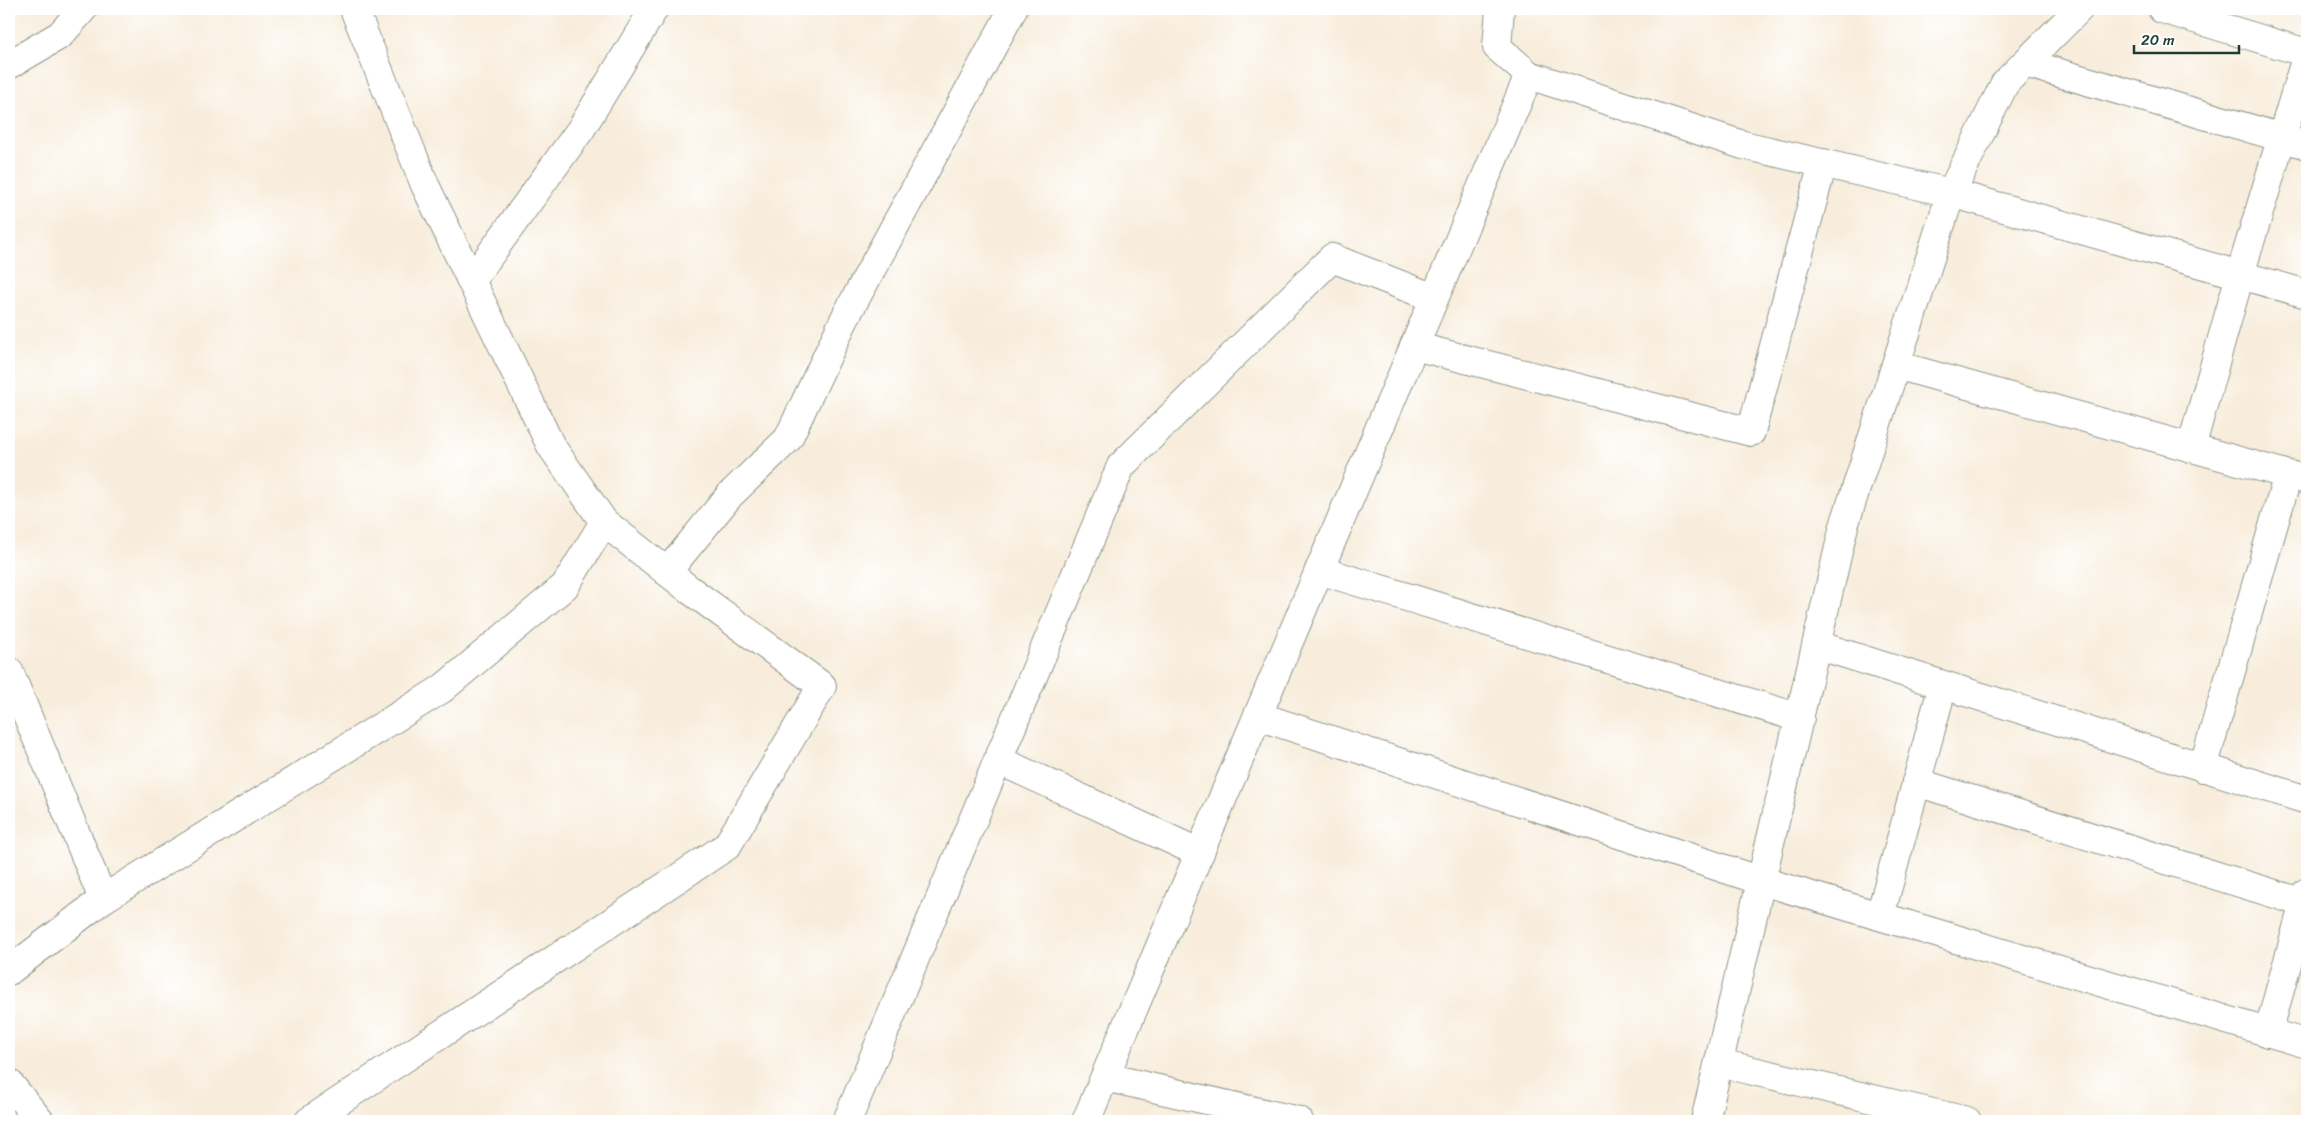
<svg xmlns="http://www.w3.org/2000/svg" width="2316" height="1130" font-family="Sriracha,sans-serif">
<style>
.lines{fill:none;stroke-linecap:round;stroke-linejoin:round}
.minor-casing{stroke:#8c9588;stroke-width:30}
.major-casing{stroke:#8c9588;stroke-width:30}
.minor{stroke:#fff;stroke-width:28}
.major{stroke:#fff;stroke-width:28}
</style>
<rect width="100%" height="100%" fill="#fff"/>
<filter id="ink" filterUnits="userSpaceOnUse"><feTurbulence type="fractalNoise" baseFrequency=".02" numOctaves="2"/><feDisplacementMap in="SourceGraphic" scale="10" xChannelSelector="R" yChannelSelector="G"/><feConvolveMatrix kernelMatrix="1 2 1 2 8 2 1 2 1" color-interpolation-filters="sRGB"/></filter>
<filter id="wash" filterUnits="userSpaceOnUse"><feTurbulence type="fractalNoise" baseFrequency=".0096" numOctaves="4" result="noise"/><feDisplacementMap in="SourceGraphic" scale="20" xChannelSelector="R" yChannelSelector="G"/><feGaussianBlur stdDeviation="1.12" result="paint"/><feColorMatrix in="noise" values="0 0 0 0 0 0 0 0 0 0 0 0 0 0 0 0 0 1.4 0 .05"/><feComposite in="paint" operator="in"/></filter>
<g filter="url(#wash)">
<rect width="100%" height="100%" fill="#f8eddc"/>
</g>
<g filter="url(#ink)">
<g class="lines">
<g class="minor-casing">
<g id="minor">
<polyline points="1500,9 1497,47 1529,75"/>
<polyline points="2162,9 2307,53"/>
<polyline points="2025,63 2307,145"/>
<polyline points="9,65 60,35 83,9"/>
<polyline points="471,281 581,129 654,9"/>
<polyline points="1414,346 1751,432 1823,163"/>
<polyline points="1896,365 2307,480"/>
<polyline points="2191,448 2240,275 2307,54"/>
<polyline points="1319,570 1800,718"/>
<polyline points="667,572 730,495 788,439 846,316 1013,9"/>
<polyline points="1817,645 2307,800"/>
<polyline points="9,671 103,899"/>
<polyline points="1258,716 1762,881 2307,1044"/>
<polyline points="998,760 1200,853"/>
<polyline points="2203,768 2288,475"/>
<polyline points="1916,782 2304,903"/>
<polyline points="1880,916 1943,685"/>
<polyline points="9,971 103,899 442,689 565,586 604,522"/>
<polyline points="2268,1033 2307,892"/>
<polyline points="1719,1063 1967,1121"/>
<polyline points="1105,1077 1299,1121"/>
<polyline points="309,1121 727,846 822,686 690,590 604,522 551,446 425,185 354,9"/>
<polyline points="847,1121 1121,466 1332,258 1434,298"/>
<polyline points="1086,1121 1529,75 1743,145 1951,193 2307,294"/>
<polyline points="1705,1121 1844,526 1951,193 2005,83 2079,9"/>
</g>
</g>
<g class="major-casing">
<polyline id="major" points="9,1083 40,1121"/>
</g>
<use href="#minor" class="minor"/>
<use href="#major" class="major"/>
</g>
</g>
<rect width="2316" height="1130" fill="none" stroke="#fff" stroke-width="30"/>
<path d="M2134 45v8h105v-8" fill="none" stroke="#1f3d34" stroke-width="2.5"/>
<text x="2141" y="45" font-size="15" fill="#1f3d34" stroke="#ffffff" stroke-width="4" paint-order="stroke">20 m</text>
</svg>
